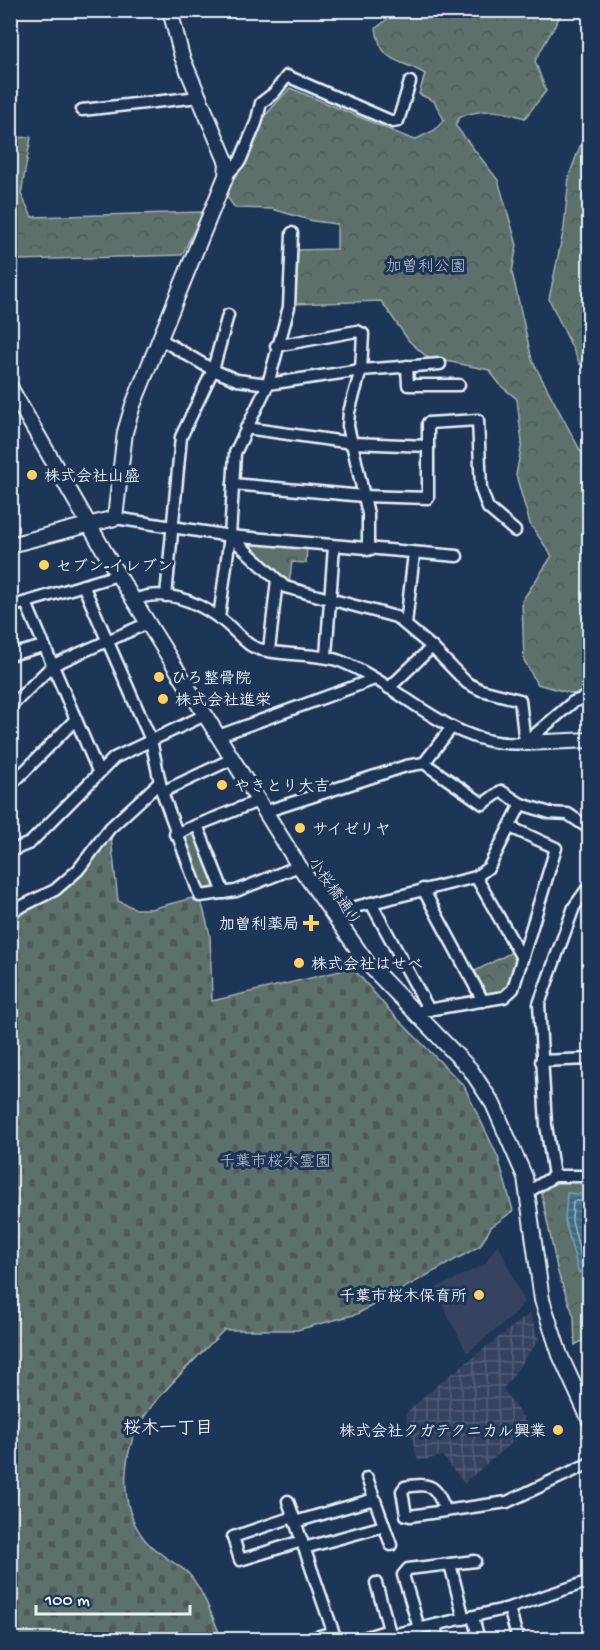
<svg xmlns="http://www.w3.org/2000/svg" width="600" height="1650" font-family="'Gochi Hand','Klee One',sans-serif">
<style>
.built{fill:#344360}
.industrial{fill:url(#industrial-grid)}
.forest{fill:url(#forest-crowns);stroke:#a2b1b2;stroke-width:1.5}
.cemetery{fill:url(#cemetery-stones);stroke:#a2b1b2;stroke-width:1.5}
.water{fill:url(#water-rules);stroke:#829fb3;stroke-width:1.5}
.lines{fill:none;stroke-linecap:round;stroke-linejoin:round}
.shore{stroke:#a4bbca;stroke-width:1.5}
.minor-casing{stroke:#e8f1f8;stroke-width:15}
.tertiary-casing{stroke:#e8f1f8;stroke-width:18}
.minor{stroke:#1d3557;stroke-width:10}
.tertiary{stroke:#1d3557;stroke-width:14}
.poi-dot{fill:#ffd166;stroke:#1d3557;stroke-width:2}
.labels{text-anchor:middle;stroke-width:6;stroke-linejoin:round;paint-order:stroke}
.park-label{font-size:16px;fill:#b7c4c7;stroke:#1d3557}
.poi-label{font-size:16px;font-weight:bold;fill:#e8f1f8;stroke:#1d3557;text-anchor:start}
.street-label{font-size:16px;fill:#e8f1f8;stroke:#1d3557}
.neighbourhood-label{font-size:18px;font-weight:bold;fill:#e8f1f8;stroke:#1d3557}
</style>
<defs>
<pattern id="industrial-grid" width="8" height="8" patternUnits="userSpaceOnUse" patternTransform="scale(1.5)"><rect width="8" height="8" fill="#344360"/><path d="M0 4h8M4 0v8" fill="none" stroke="#515f78"/></pattern>
<pattern id="forest-crowns" width="20" height="18" patternUnits="userSpaceOnUse" patternTransform="scale(1.5)"><rect width="20" height="18" fill="#5c716c"/><path d="M2 6a3 3 0 1 1 6 0M12 15a3 3 0 1 1 6 0" fill="none" stroke="#505a59"/></pattern>
<pattern id="cemetery-stones" width="16" height="16" patternUnits="userSpaceOnUse" patternTransform="scale(1.5)"><rect width="16" height="16" fill="#5c716c"/><path d="M2 7V4a2 2 0 0 1 4 0v3zM10 15v-3a2 2 0 0 1 4 0v3z" fill="#505a59"/></pattern>
<pattern id="water-rules" width="6" height="5" patternUnits="userSpaceOnUse" patternTransform="scale(1.5)"><rect width="6" height="5" fill="#3e6985"/><path d="M0 2.5h6" fill="none" stroke="#5a7f97"/></pattern>
</defs>
<rect width="100%" height="100%" fill="#1d3557"/>
<filter id="ink" filterUnits="userSpaceOnUse"><feTurbulence type="fractalNoise" baseFrequency=".0167" numOctaves="2"/><feDisplacementMap in="SourceGraphic" scale="12" xChannelSelector="R" yChannelSelector="G"/><feConvolveMatrix kernelMatrix="1 2 1 2 8 2 1 2 1" color-interpolation-filters="sRGB"/></filter>
<g filter="url(#ink)">
<polygon class="built" points="498,1243 524,1302 515,1314 467,1353 434,1289 485,1264"/>
<polygon class="industrial" points="530,1313 539,1340 503,1389 530,1428 464,1483 442,1456 418,1461 405,1414 436,1386"/>
<g class="forest">
<path d="M398,11H563L535,61L546,91L525,118C500,110 485,108 460,117L455,125L498,180L517,245L512,272L532,360L580,450L589,463V689L574,694L537,684L524,660L522,601L552,556L530,524L516,475L522,443L517,399L501,386L489,370L427,357L409,341L381,301L293,304L296,250L337,249V224L313,221L272,209L235,208L225,194L261,120L290,88L414,140L435,130L444,120L434,101L419,94L425,74C399,58 381,65 376,28Z"/>
<polygon points="589,135 590,135 589,373 580,364 549,299 564,228 569,176 583,138"/>
<polygon points="31,137 21,194 32,217 203,212 182,255 19,260 11,223 11,138"/>
<polygon points="250,542 307,547 306,563 292,562 289,584 247,547"/>
<polygon points="190,833 195,834 216,884 215,889 200,890 183,836"/>
<polygon points="514,951 519,960 510,988 501,993 487,994 475,971"/>
<polygon points="554,1179 589,1180 589,1337 575,1345 574,1317 558,1273 540,1187"/>
</g>
<path class="cemetery" d="M110,828L118,901L136,909H151L200,896L210,935L212,1001L353,968L389,1010L464,1086L498,1157L513,1211L491,1227L480,1246L357,1314L297,1330H224C199,1356 171,1381 149,1410C121,1446 116,1505 146,1541C157,1554 173,1561 186,1571C201,1584 214,1621 222,1639L11,1640V912L55,890Z"/>
<polygon class="water" points="567,1193 589,1195 589,1267 579,1273 565,1221"/>
<g class="lines">
<polyline class="shore" points="590,1201 573,1201 572,1221 582,1261 590,1262"/>
<g class="minor-casing">
<g id="minor">
<polyline points="82,110 199,97"/>
<polyline points="226,176 240,161 256,123 261,103 274,93 287,76 393,122 398,121 410,82"/>
<polyline points="162,340 213,370 237,380 268,384 361,370 440,364"/>
<polyline points="276,346 357,331 363,334 361,370 349,412 348,426 368,514 368,550"/>
<polyline points="407,366 408,385 459,385"/>
<polyline points="246,428 352,443 428,446"/>
<polyline points="233,484 363,496 428,498 428,423 478,420 481,489 488,508 515,531"/>
<polyline points="115,518 230,536 457,556"/>
<polyline points="230,536 285,587 396,617 432,647 467,683 481,690 520,700 525,743"/>
<polyline points="83,585 151,740 162,792 200,896 236,891 299,866"/>
<polyline points="166,596 181,437 213,370 228,315"/>
<path d="M134,600C163,588 194,600 219,618C230,625 239,637 250,645C269,657 315,652 340,661C404,686 452,750 525,743L573,702L590,696"/>
<polyline points="26,603 98,771"/>
<polyline points="10,607 118,575"/>
<polyline points="219,618 230,536 235,453 268,384 289,307 292,233"/>
<polyline points="406,624 414,553"/>
<polyline points="269,650 277,580"/>
<polyline points="10,655 44,646"/>
<polyline points="326,656 334,546"/>
<polyline points="389,688 432,647"/>
<polyline points="10,707 53,665 148,623"/>
<polyline points="218,736 375,679"/>
<polyline points="424,763 452,727"/>
<polyline points="10,786 76,719"/>
<polyline points="162,792 232,759"/>
<polyline points="264,812 406,766 424,763 483,804 501,791 521,804 550,813 568,814 587,827 590,825"/>
<polyline points="197,825 224,893"/>
<polyline points="175,834 258,801"/>
<polyline points="10,851 30,843 114,758 203,716"/>
<polyline points="476,877 522,958"/>
<polyline points="423,889 483,1001"/>
<polyline points="371,903 429,1010"/>
<polyline points="10,912 55,890 78,870 110,828 159,783"/>
<polyline points="331,913 476,877 489,867 521,804"/>
<polyline points="415,1012 504,997 513,989 556,848 510,827"/>
<polyline points="541,1061 590,1059"/>
<polyline points="554,1176 546,1125 539,1004 574,907 590,885"/>
<polyline points="528,1192 554,1176 590,1176"/>
<polyline points="367,1478 391,1545"/>
<polyline points="288,1501 336,1640"/>
<path d="M446,1511C435,1486 433,1482 405,1487L402,1491L406,1515L410,1516L507,1502L590,1463"/>
<polyline points="293,1517 233,1537 240,1560 302,1541"/>
<polyline points="295,1522 374,1499"/>
<polyline points="304,1548 384,1526"/>
<polyline points="450,1564 475,1561"/>
<polyline points="376,1583 392,1640"/>
<polyline points="509,1608 518,1640"/>
<polyline points="473,1617 479,1640"/>
<polyline points="436,1625 437,1640"/>
<polyline points="419,1628 403,1575 408,1569 450,1564 464,1619"/>
<polyline points="391,1635 509,1608 590,1581"/>
<polyline points="307,1640 333,1632"/>
<polyline points="357,1640 389,1630"/>
</g>
</g>
<g class="tertiary-casing">
<g id="tertiary">
<polyline points="10,387 118,575 299,866 368,964 470,1069 493,1104 525,1177 542,1300 560,1355 590,1421"/>
<polyline points="10,545 115,518 125,432 133,405 226,176 227,163 182,57 170,10"/>
<polyline points="525,743 590,740"/>
</g>
</g>
<use href="#minor" class="minor"/>
<use href="#tertiary" class="tertiary"/>
</g>
</g>
<g class="poi-dot">
<circle cx="32" cy="475" r="6"/>
<circle cx="44" cy="565" r="6"/>
<circle cx="159" cy="677" r="6"/>
<circle cx="163" cy="699" r="6"/>
<circle cx="222" cy="785" r="6"/>
<circle cx="300" cy="828" r="6"/>
<path d="M308 914h6v6h6v6h-6v6h-6v-6h-6v-6h6z"/>
<circle cx="299" cy="963" r="6"/>
<circle cx="479" cy="1295" r="6"/>
<circle cx="558" cy="1430" r="6"/>
</g>
<g class="labels">
<g class="park-label">
<text x="426" y="271">加曽利公園</text>
<text x="275" y="1166">千葉市桜木霊園</text>
</g>
<g class="poi-label">
<text x="44" y="481">株式会社山盛</text>
<text x="56" y="571">セブン-イレブン</text>
<text x="171" y="683">ひろ整骨院</text>
<text x="175" y="705">株式会社進栄</text>
<text x="234" y="791">やきとり大吉</text>
<text x="312" y="834">サイゼリヤ</text>
<text x="299" y="929" text-anchor="end">加曽利薬局</text>
<text x="311" y="969">株式会社はせべ</text>
<text x="467" y="1301" text-anchor="end">千葉市桜木保育所</text>
<text x="546" y="1436" text-anchor="end">株式会社クガテクニカル興業</text>
</g>
<g class="street-label">
<text transform="translate(336 891) rotate(55)" y="6">小桜橋通り</text>
</g>
<g class="neighbourhood-label">
<text x="168" y="1433">桜木一丁目</text>
</g>
</g>
<rect width="600" height="1650" fill="none" stroke="#1d3557" stroke-width="36"/>
<rect x="18" y="18" width="564" height="1614" fill="none" stroke="#e8f1f8" stroke-width="2" filter="url(#ink)"/>
<path d="M36 1605v9h154v-9" fill="none" stroke="#e8f1f8" stroke-width="3"/>
<text x="45" y="1605" font-size="18" fill="#e8f1f8" stroke="#1d3557" stroke-width="4.5" paint-order="stroke">100 m</text>
</svg>
